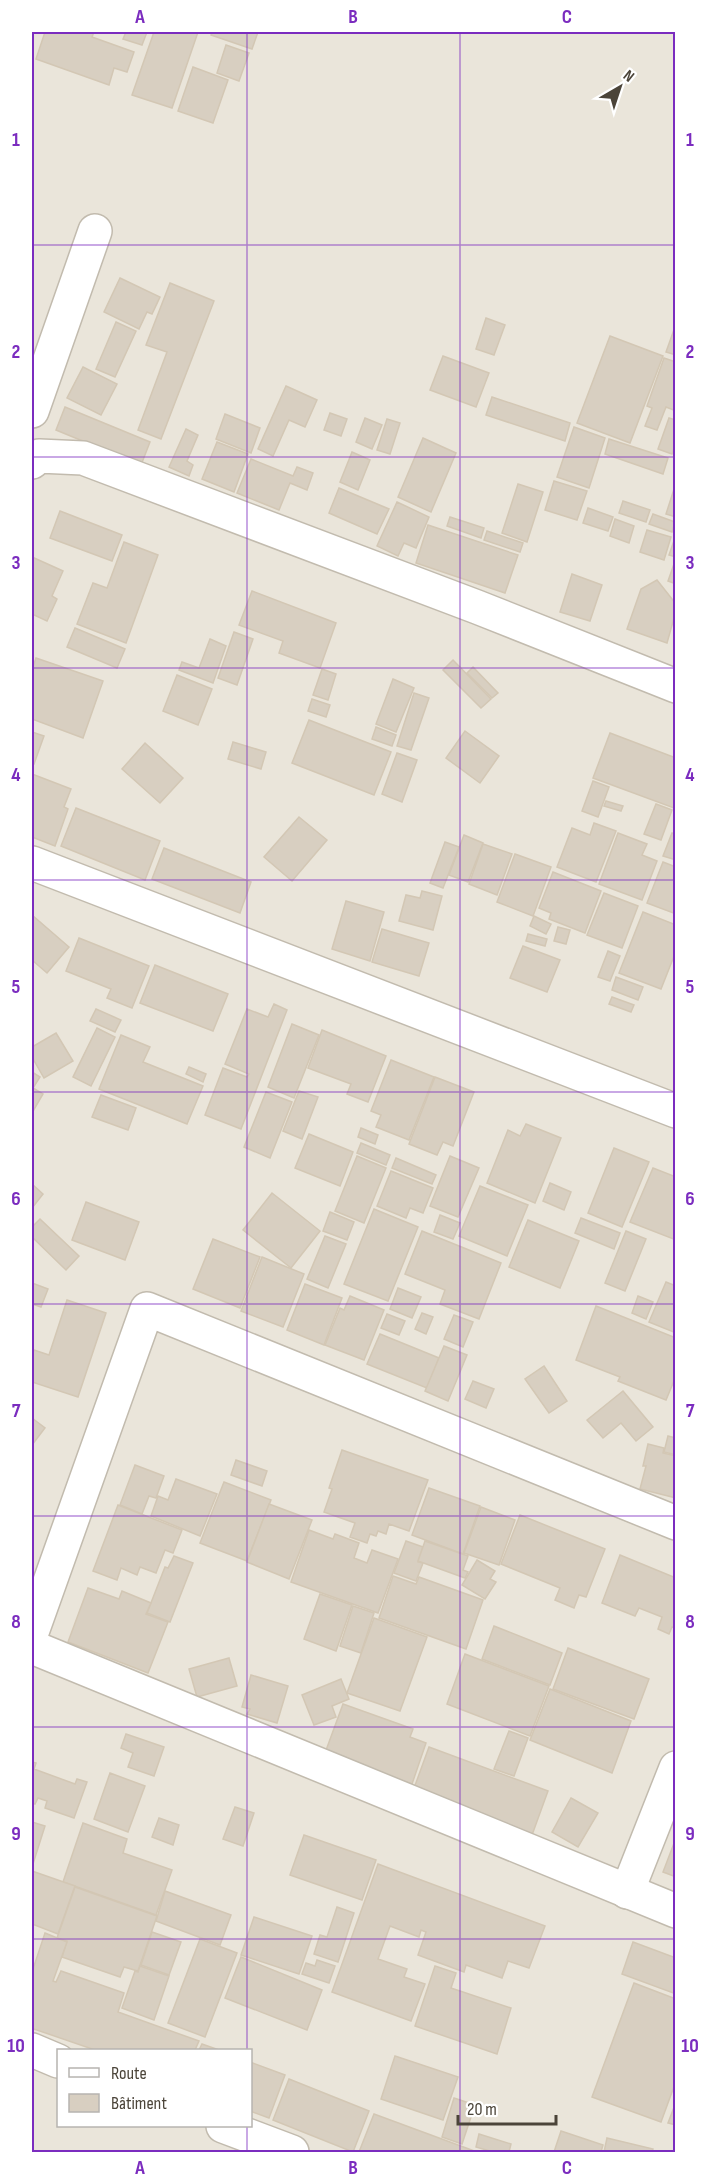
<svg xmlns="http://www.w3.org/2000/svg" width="707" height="2184" font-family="'Sofia Sans Condensed',sans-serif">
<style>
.residential{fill:#eae5da;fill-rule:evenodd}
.building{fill:#d8cfc1;stroke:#d3c7b4;stroke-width:1.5}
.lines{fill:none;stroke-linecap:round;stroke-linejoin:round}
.minor-casing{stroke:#c2bbae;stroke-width:36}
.minor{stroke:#fff;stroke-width:33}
.grid{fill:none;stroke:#7b2cbf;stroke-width:1.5;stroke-opacity:0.55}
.neatline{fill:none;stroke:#7b2cbf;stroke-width:2}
.grid-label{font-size:20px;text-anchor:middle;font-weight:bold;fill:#7b2cbf}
</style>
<rect width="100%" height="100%" fill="#f6f3ec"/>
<path class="residential" d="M32,32H675V2152H32ZM58,2050H250V2126H58Z"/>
<g class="building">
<polygon points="45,32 94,32 92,37 134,52 127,72 114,68 109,85 36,59"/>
<polygon points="126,32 147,32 142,45 123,39"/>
<polygon points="154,32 198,32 172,108 132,95"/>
<polygon points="212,32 258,32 252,49 211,35"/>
<polygon points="226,45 249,53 239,81 217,73"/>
<polygon points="193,67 228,80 213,123 178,111"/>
<polygon points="120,278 160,297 152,314 147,312 139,329 104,312"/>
<polygon points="170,283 214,301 161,439 138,430 167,352 146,345"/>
<polygon points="486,318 505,325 494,355 476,349"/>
<polygon points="116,322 136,331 115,377 96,369"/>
<polygon points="676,324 676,355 666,352"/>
<polygon points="610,336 663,356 630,443 577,423"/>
<polygon points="443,356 489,373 476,407 430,390"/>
<polygon points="664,358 676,362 676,411 666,407 657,430 645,426 652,408 647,406"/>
<polygon points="83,367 117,384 101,415 67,398"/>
<polygon points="286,386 317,400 305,427 289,420 273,456 258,449"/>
<polygon points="492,397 570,423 565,441 486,415"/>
<polygon points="65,407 150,442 141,465 56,430"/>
<polygon points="330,413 347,419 341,436 324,430"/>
<polygon points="225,414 260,428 251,453 216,439"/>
<polygon points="365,418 382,425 372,449 356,442"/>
<polygon points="669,418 676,420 676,443 672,454 658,449"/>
<polygon points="387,419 400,423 390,454 377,450"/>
<polygon points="574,427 605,438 589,488 557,477"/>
<polygon points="186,429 198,435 187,461 193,465 189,476 169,467"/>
<polygon points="423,438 456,453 431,512 398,497"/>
<polygon points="609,439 668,458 663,474 605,454"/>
<polygon points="217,442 248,454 234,492 202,479"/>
<polygon points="352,452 370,460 358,490 340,482"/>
<polygon points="251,459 293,476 297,467 313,473 307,490 290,483 279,510 237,493"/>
<polygon points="554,481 587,491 577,520 545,510"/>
<polygon points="518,484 543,492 527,542 502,533"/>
<polygon points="675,486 676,486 676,517 666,514"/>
<polygon points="339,488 389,509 377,534 329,513"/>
<polygon points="623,501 650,510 646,522 619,513"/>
<polygon points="397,502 429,517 416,548 404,543 398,556 377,546"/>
<polygon points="588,508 613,517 608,531 583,523"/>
<polygon points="60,511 122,535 112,561 50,538"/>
<polygon points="653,514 675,522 672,532 649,524"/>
<polygon points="450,517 484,528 481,538 447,526"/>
<polygon points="615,519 634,526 629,543 610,536"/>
<polygon points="428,525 518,555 505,593 416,563"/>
<polygon points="647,530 671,537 664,560 640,552"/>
<polygon points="487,531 523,543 520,552 484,540"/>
<polygon points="676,535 676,557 669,555"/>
<polygon points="124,542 158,555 126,643 77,624 93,583 107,588"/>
<polygon points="32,557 63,571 52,596 57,599 47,621 32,614"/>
<polygon points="675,561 676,561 676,584 668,581"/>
<polygon points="572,574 602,585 590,621 560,612"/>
<polygon points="657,580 676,604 676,611 667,643 627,629 641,589"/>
<polygon points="252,591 336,623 320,668 279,653 283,641 239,625"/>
<polygon points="75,628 125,649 117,668 67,647"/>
<polygon points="234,632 253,639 237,685 218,678"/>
<polygon points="210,639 226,646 213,683 179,670 182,662 199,668"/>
<polygon points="36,658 103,681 83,738 32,719 32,670"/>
<polygon points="453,660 491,699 481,708 443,670"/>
<polygon points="473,667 498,693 492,698 467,673"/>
<polygon points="322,669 336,674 328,700 313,695"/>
<polygon points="177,675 212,689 198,725 163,711"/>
<polygon points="393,679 414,688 396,732 376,724"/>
<polygon points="414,693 429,698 411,750 397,746"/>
<polygon points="312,699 330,705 326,717 308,711"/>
<polygon points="309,720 391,752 374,795 292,763"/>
<polygon points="376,727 396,735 392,746 372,739"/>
<polygon points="465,731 499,756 480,783 446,758"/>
<polygon points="32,732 44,736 34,764 32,763"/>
<polygon points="610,733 676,758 674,808 593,778"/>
<polygon points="233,742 266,752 261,769 228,759"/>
<polygon points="145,743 183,778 160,803 122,769"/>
<polygon points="397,753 417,760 402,802 382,794"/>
<polygon points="32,774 71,789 64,807 68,809 55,846 32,837"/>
<polygon points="593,781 609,787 598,817 582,811"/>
<polygon points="606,801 623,806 621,811 604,806"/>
<polygon points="656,804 672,810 661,840 644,834"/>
<polygon points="76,808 160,841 145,880 61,846"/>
<polygon points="299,817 327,840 292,881 264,857"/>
<polygon points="594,823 616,831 596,882 557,867 572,828 590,835"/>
<polygon points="618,833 647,844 642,855 657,861 642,900 599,884"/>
<polygon points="672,833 676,834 676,860 663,856"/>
<polygon points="464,835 483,843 468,882 449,875"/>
<polygon points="445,842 459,847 443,888 430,883"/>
<polygon points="483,844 512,854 497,895 469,884"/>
<polygon points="164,848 251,882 240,913 152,879"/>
<polygon points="515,854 551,867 533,916 497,902"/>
<polygon points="663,862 676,867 676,914 647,903"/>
<polygon points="553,872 601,891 585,933 549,919 551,913 539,908"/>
<polygon points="422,891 442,896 433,930 399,921 406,895 420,898"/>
<polygon points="604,893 638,906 622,948 587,935"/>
<polygon points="346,901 384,912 370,961 332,949"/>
<polygon points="643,912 676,925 676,951 661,989 619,973"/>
<polygon points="32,915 69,947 47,973 32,960"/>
<polygon points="534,916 551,924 546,934 530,926"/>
<polygon points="558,927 570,930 566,944 554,941"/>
<polygon points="382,929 429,943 419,976 372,962"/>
<polygon points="528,934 547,939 545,946 526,941"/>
<polygon points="79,938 149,966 132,1008 107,998 111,989 66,971"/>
<polygon points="523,946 560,960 547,992 510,978"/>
<polygon points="608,951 620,956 610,981 598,977"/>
<polygon points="155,965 228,994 213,1031 140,1003"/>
<polygon points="616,977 643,987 638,1000 612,990"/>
<polygon points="612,997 634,1005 631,1012 609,1004"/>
<polygon points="274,1004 287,1010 241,1129 205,1115 223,1068 247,1077 249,1074 225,1064 247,1009 268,1017"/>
<polygon points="96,1009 121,1020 115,1032 90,1021"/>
<polygon points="292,1024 319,1035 294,1098 268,1087"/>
<polygon points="97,1028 115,1037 91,1086 73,1077"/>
<polygon points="322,1030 386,1056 368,1102 347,1094 351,1084 308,1068"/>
<polygon points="56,1033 73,1061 44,1078 32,1057 32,1047"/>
<polygon points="121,1035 150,1047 143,1062 203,1086 187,1124 99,1089"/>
<polygon points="391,1060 434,1077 409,1140 376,1127 381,1115 371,1111"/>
<polygon points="189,1067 206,1074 203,1082 186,1074"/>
<polygon points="32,1072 40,1077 33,1088 43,1094 32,1113"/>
<polygon points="435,1077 474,1092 453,1146 443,1142 437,1155 409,1144"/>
<polygon points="299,1091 318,1097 302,1139 283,1131"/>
<polygon points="266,1092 292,1102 270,1158 244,1147"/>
<polygon points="101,1095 136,1108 128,1130 92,1117"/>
<polygon points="526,1124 561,1138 535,1203 487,1183 508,1130 520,1136"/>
<polygon points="361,1128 378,1135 375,1144 358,1137"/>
<polygon points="309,1134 353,1152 340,1186 295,1168"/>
<polygon points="361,1143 390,1155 386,1165 357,1153"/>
<polygon points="614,1148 649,1162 622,1227 588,1213"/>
<polygon points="357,1156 386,1168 364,1223 335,1211"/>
<polygon points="450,1156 479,1168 458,1217 430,1206"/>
<polygon points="396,1158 436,1175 432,1184 392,1168"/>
<polygon points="653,1168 676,1177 676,1240 630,1222"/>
<polygon points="391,1171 433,1188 423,1213 410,1208 406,1218 377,1206"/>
<polygon points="550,1183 571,1192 564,1210 543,1201"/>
<polygon points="32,1184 43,1194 32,1208"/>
<polygon points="480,1186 528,1205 507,1256 459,1236"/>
<polygon points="272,1193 320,1231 291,1268 243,1230"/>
<polygon points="86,1202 139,1222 125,1260 72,1240"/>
<polygon points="374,1209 418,1227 388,1301 344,1284"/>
<polygon points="330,1212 354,1222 347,1240 323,1231"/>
<polygon points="440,1215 460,1223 453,1239 434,1232"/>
<polygon points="581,1218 620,1233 614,1249 575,1233"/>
<polygon points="40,1219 79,1256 66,1270 32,1237 32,1227"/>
<polygon points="528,1220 579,1241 560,1288 509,1267"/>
<polygon points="422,1231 501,1263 479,1319 440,1304 445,1290 405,1274"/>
<polygon points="626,1231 646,1239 625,1291 605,1283"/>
<polygon points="325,1236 346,1244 328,1288 307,1279"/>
<polygon points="213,1239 260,1257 240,1308 193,1289"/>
<polygon points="262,1257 304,1274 283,1327 241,1311"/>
<polygon points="666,1282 676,1286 676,1333 649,1322"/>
<polygon points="32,1283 48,1289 41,1307 32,1304"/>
<polygon points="305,1284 342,1298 324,1345 287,1330"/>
<polygon points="398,1288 421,1297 412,1318 390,1309"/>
<polygon points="350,1296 384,1310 364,1360 325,1345 340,1308 344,1310"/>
<polygon points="638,1296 653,1302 646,1319 632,1313"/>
<polygon points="67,1300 106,1313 78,1397 32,1382 32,1357 34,1350 49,1355"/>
<polygon points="596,1306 676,1338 676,1376 666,1400 618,1381 620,1377 576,1360"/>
<polygon points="422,1313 433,1317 426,1334 415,1329"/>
<polygon points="387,1314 405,1321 399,1335 381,1328"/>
<polygon points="454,1315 473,1322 463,1347 444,1339"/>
<polygon points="380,1334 439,1358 427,1388 367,1364"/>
<polygon points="444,1346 467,1355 448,1401 425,1391"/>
<polygon points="544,1366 567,1401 549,1413 525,1379"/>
<polygon points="473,1381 494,1389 486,1408 465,1399"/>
<polygon points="623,1391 653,1427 636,1441 621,1423 603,1438 587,1420"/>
<polygon points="32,1418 45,1428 32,1445"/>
<polygon points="668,1436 676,1438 676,1455 664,1452"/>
<polygon points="648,1444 664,1448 663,1453 676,1456 676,1498 640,1489 646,1466 643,1466"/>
<polygon points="342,1450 428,1480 409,1531 389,1524 386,1534 378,1531 376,1536 370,1534 367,1543 350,1537 355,1523 324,1512 332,1489 329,1488"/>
<polygon points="236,1460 267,1471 262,1486 231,1475"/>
<polygon points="135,1465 164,1476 156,1498 149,1496 142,1514 120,1505"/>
<polygon points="176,1479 217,1494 200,1536 151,1516 158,1496 168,1500"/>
<polygon points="224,1482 271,1500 247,1561 200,1543"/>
<polygon points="429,1488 480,1506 463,1554 412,1535"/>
<polygon points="269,1504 312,1520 289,1579 247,1562"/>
<polygon points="118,1505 182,1530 173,1553 165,1550 156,1573 140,1567 137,1575 121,1568 117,1580 93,1571"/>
<polygon points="481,1507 515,1520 499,1565 464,1553"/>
<polygon points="520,1515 605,1549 586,1597 579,1595 574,1608 555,1600 560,1588 501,1564"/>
<polygon points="309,1530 333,1539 335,1534 359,1543 354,1558 367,1563 372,1550 398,1559 378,1613 291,1582"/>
<polygon points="406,1541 423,1547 418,1562 423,1563 416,1581 394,1573"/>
<polygon points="425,1541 468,1556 463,1570 468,1572 465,1578 418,1561"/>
<polygon points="620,1555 676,1578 676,1628 672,1627 669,1634 658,1629 662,1617 639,1608 635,1616 602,1603"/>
<polygon points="174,1556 193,1563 170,1622 147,1613 165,1567 168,1568"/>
<polygon points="477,1560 495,1571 490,1579 496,1582 485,1599 462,1585"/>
<polygon points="393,1576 416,1584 419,1577 483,1600 466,1649 379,1618"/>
<polygon points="88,1588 119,1599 122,1591 151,1603 146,1614 168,1622 148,1673 68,1642"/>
<polygon points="320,1594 352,1605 336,1651 304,1639"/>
<polygon points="353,1606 374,1613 361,1653 340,1646"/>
<polygon points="374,1618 427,1637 400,1711 347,1693"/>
<polygon points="494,1626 562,1653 550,1685 482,1659"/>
<polygon points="568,1648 649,1679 634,1719 553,1689"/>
<polygon points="465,1654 549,1686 530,1736 447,1704"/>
<polygon points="229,1658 237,1686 197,1697 189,1669"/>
<polygon points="251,1675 288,1686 277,1723 247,1714 250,1709 242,1707"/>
<polygon points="341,1679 349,1699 332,1706 336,1717 314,1725 302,1695"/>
<polygon points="550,1689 631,1721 612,1773 530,1740"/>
<polygon points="343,1704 413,1729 410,1737 426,1743 412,1784 325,1753"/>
<polygon points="509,1731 528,1738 514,1776 494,1769"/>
<polygon points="126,1734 164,1747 154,1776 128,1767 133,1753 121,1748"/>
<polygon points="429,1747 548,1791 532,1835 413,1791"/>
<polygon points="32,1762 36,1763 34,1769 75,1784 77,1779 87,1782 74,1818 45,1808 47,1801 38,1798 35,1804 32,1803"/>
<polygon points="110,1773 145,1786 128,1832 94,1819"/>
<polygon points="571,1798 598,1813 578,1847 552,1832"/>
<polygon points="235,1807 254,1813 243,1846 223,1839"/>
<polygon points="159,1818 179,1825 173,1845 152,1837"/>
<polygon points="32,1822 45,1826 32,1867"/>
<polygon points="83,1823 127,1839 123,1853 172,1870 156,1915 63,1882"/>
<polygon points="304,1835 376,1860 362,1900 290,1875"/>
<polygon points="676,1838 676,1877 663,1872"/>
<polygon points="378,1864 545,1926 529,1968 508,1961 502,1978 466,1965 464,1972 418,1955 426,1932 421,1930 419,1937 390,1926 378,1959 407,1969 404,1977 425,1984 411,2021 332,1992"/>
<polygon points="32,1871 75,1886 58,1934 32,1924"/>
<polygon points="75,1887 157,1916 138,1971 124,1967 120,1977 62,1957 67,1941 57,1938"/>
<polygon points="165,1891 231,1915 220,1945 156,1921"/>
<polygon points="337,1907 354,1913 338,1962 314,1954 320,1935 327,1937"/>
<polygon points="254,1917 312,1936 299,1974 241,1955"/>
<polygon points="152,1932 181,1942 169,1975 141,1965"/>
<polygon points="45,1933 67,1942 53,1981 56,1982 61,1971 124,1993 118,2012 199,2041 195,2050 95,2050 34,2029 32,2031 32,1972"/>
<polygon points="200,1939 237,1953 205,2037 168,2023"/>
<polygon points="633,1942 676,1958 676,1994 622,1974"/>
<polygon points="241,1957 322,1990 307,2030 225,1998"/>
<polygon points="317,1960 335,1966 329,1983 302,1974 306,1963 315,1966"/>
<polygon points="140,1966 169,1976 154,2020 122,2008 135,1971 138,1972"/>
<polygon points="435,1966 456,1973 451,1988 511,2008 497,2054 415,2026"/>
<polygon points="634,1983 676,1999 676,2081 661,2122 592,2097"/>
<polygon points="202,2044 219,2050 199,2050"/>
<polygon points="395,2056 458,2077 443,2120 381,2099"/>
<polygon points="250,2062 285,2075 269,2118 250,2111"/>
<polygon points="289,2079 369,2111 353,2152 273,2120"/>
<polygon points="454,2098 475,2105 462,2144 442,2137"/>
<polygon points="676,2102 676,2125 668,2123"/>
<polygon points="374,2114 477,2152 359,2152"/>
<polygon points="561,2131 603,2145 601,2152 554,2152"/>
<polygon points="479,2134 511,2144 509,2152 493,2152 476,2147"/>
<polygon points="607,2138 653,2149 652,2152 604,2152"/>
</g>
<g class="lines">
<g class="minor-casing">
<g id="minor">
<polyline points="32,411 95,231"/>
<polyline points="32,462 39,456 83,458 477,607 676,686"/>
<polyline points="32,863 676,1111"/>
<polyline points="32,1632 147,1309 676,1523"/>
<polyline points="32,1647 676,1911"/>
<polyline points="627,1892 676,1768"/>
<polyline points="32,2050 58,2061"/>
<polyline points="223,2126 292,2152"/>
</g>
</g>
<use href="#minor" class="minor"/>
</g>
<path class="grid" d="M247,32V2050M460,32V2152M32,245H676M32,457H676M32,668H676M32,880H676M32,1092H676M32,1304H676M32,1516H676M32,1727H676M32,1939H676M247,2126V2152"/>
<rect width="707" height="2184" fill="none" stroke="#ffffff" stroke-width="66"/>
<rect x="57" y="2049" width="195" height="78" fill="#ffffff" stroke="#b7b4b0" stroke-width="1.5"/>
<rect x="69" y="2068" width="30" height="9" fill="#ffffff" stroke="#b7b4b0" stroke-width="1.5"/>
<text x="111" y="2079" font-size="18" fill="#4b4439">Route</text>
<rect x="69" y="2094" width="30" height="18" fill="#d8cfc1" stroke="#b7b4b0" stroke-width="1.5"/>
<text x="111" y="2109" font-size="18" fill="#4b4439">Bâtiment</text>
<g transform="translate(620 87) rotate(39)" stroke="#ffffff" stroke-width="4.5" paint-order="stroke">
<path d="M0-4.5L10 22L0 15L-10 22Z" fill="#4b4439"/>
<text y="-9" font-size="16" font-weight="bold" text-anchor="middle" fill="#4b4439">N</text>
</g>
<path d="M458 2115v9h98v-9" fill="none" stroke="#4b4439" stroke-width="3"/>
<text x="467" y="2115" font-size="18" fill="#4b4439" stroke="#ffffff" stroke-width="4.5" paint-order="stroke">20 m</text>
<rect x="33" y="33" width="641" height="2118" class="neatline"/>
<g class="grid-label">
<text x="140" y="23">A</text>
<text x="353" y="23">B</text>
<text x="567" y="23">C</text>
<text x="16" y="146">1</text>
<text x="690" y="146">1</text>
<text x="16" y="358">2</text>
<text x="690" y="358">2</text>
<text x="16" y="569">3</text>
<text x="690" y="569">3</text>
<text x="16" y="781">4</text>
<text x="690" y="781">4</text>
<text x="16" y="993">5</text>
<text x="690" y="993">5</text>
<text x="16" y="1205">6</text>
<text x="690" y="1205">6</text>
<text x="16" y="1417">7</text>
<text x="690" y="1417">7</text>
<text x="16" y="1628">8</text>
<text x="690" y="1628">8</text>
<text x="16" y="1840">9</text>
<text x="690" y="1840">9</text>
<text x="16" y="2052">10</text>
<text x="690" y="2052">10</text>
<text x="140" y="2174">A</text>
<text x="353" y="2174">B</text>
<text x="567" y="2174">C</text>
</g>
</svg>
